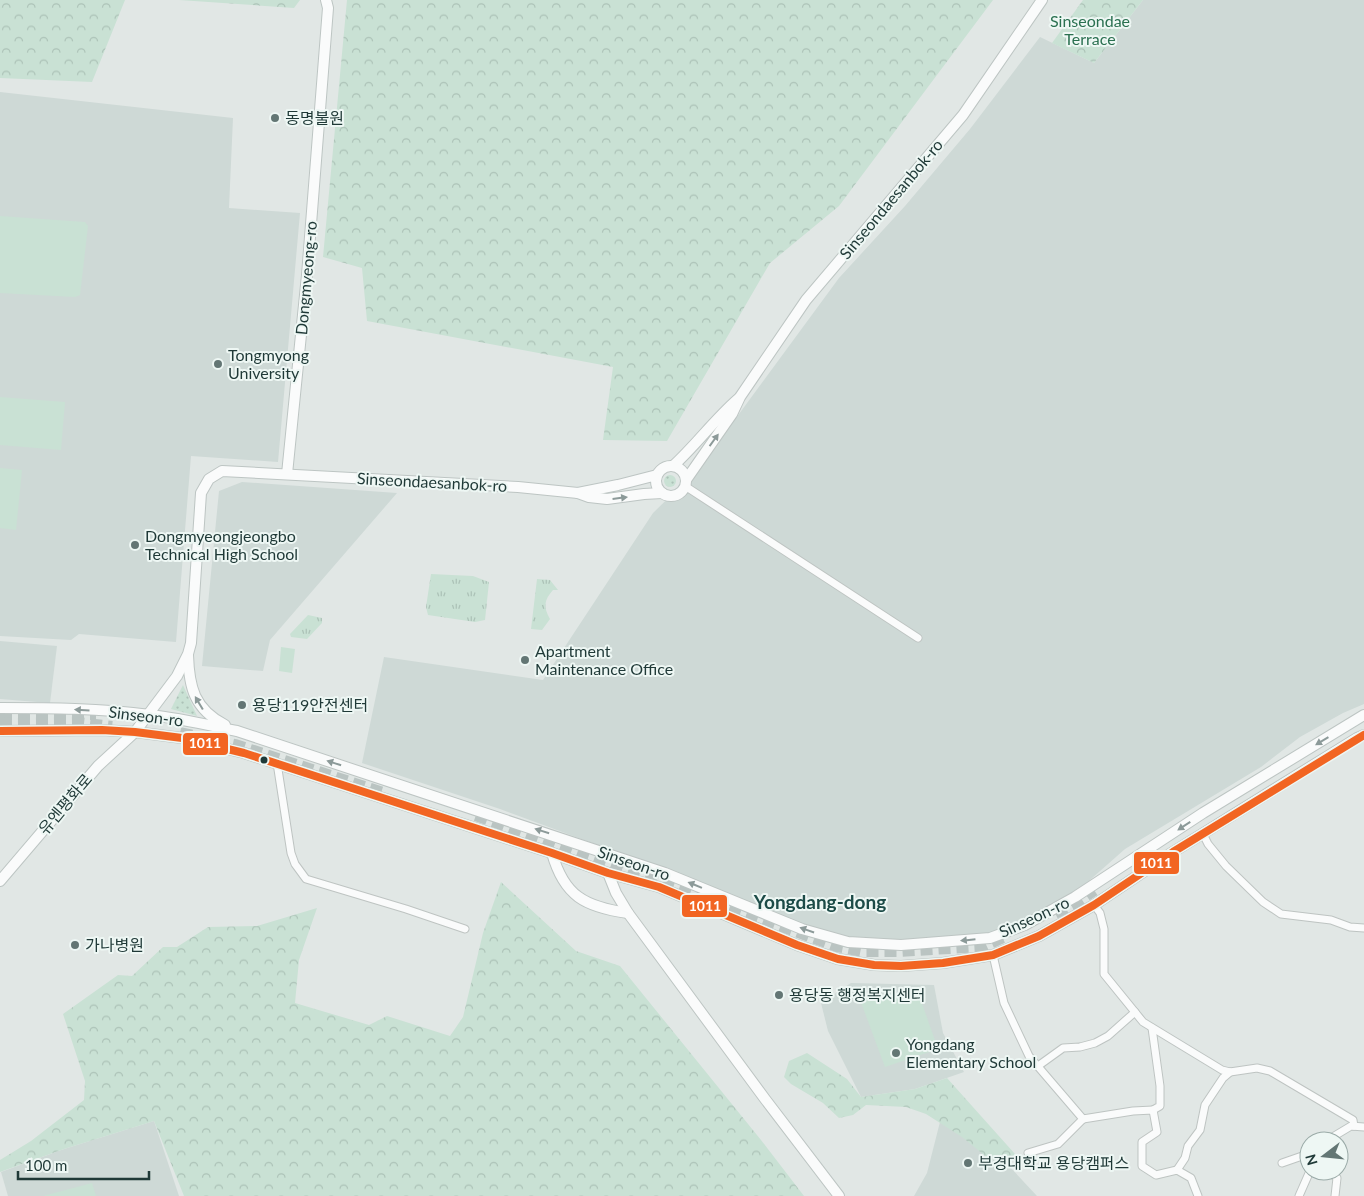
<svg xmlns="http://www.w3.org/2000/svg" width="1364" height="1196" font-family="Lato,'Noto Sans KR',sans-serif">
<style>
.built{fill:#ced9d6}
.grass{fill:url(#grass-dots)}
.forest{fill:url(#forest-crowns)}
.park{fill:url(#park-tufts)}
.garden{fill:#c9e1d4}
.lines{fill:none;stroke-linecap:round;stroke-linejoin:round}
.highway-tunnel{stroke:#bac4c2;stroke-width:12;stroke-dasharray:12 6;stroke-linecap:butt}
.street-casing{stroke:#bec4c2;stroke-width:9}
.secondary-casing{stroke:#bdc5c3;stroke-width:12}
.street{stroke:#fafbfb;stroke-width:7}
.secondary{stroke:#fafbfb;stroke-width:10}
.bus-1-casing{stroke:#eef7f4;stroke-width:11}
.bus-1{stroke:#f26522;stroke-width:8}
.oneway{fill:#8c9a99}
.poi-dot{fill:#637674;stroke:#eef7f4;stroke-width:2}
.bus-dot{fill:#1f3937;stroke:#eef7f4;stroke-width:2}
.labels{text-anchor:middle;stroke-width:4;stroke-linejoin:round;paint-order:stroke}
.park-label{font-size:16px;fill:#2a7050;stroke:#eef7f4}
.poi-label{font-size:16px;fill:#1f3937;stroke:#eef7f4;text-anchor:start}
.street-label{font-size:16px;fill:#1f3937;stroke:#eef7f4}
.quarter-label{font-size:19px;font-weight:bold;fill:#1c4b47;stroke:#eef7f4}
.line-badge{stroke:#eef7f4;stroke-width:2}
.badge-label{font-size:14px;text-anchor:middle;font-weight:bold;fill:#fff}
</style>
<defs>
<pattern id="grass-dots" width="8" height="8" patternUnits="userSpaceOnUse" patternTransform="scale(1.25)"><rect width="8" height="8" fill="#c9e1d4"/><path d="M2 2h.1M6 6h.1" fill="none" stroke="#acc2b7" stroke-width="1.8" stroke-linecap="round"/></pattern>
<pattern id="forest-crowns" width="20" height="18" patternUnits="userSpaceOnUse" patternTransform="scale(1.25)"><rect width="20" height="18" fill="#c9e1d4"/><path d="M2 6a3 3 0 1 1 6 0M12 15a3 3 0 1 1 6 0" fill="none" stroke="#acc2b7"/></pattern>
<pattern id="park-tufts" width="24" height="20" patternUnits="userSpaceOnUse" patternTransform="scale(1.25)"><rect width="24" height="20" fill="#c9e1d4"/><path d="M3 7l-1-3M5 7V3M7 7l1-3M15 17l-1-3M17 17v-4M19 17l1-3" fill="none" stroke="#acc2b7"/></pattern>
</defs>
<rect width="100%" height="100%" fill="#e1e7e5"/>
<g class="built">
<polygon points="1143,0 1364,0 1364,704 1343,713 1300,737 1261,767 1125,849 1082,887 1028,921 989,933 916,943 847,940 818,931 641,861 500,809 362,763 384,657 543,680 653,513 700,467 839,278 905,206 970,129 1040,37 1094,63"/>
<polygon points="0,92 233,118 229,208 300,213 278,462 191,456 176,642 79,634 71,640 0,636"/>
<polygon points="242,482 397,493 270,640 263,671 202,666 219,491"/>
<polygon points="0,641 57,646 50,703 0,699"/>
<polygon points="851,983 934,985 943,1033 964,1072 915,1089 861,1097 828,1031 821,1003"/>
<polygon points="941,1118 996,1152 1037,1196 914,1196 927,1173"/>
<polygon points="154,1121 179,1196 8,1196 1,1172 64,1149"/>
</g>
<g class="grass">
<circle cx="670" cy="481" r="6"/>
<polygon points="183,685 197,716 171,709"/>
</g>
<g class="forest">
<polygon points="0,0 125,0 92,82 0,78"/>
<polygon points="179,0 300,0 294,8"/>
<polygon points="347,0 993,0 839,206 770,263 667,441 603,440 613,367 367,321 362,268 323,257"/>
<polygon points="1083,0 1143,0 1094,63 1052,43"/>
<polygon points="501,882 576,951 620,966 761,1140 804,1196 184,1196 154,1121 64,1149 0,1172 0,1160 31,1141 84,1100 85,1081 63,1014 118,975 132,976 163,947 177,947 208,927 257,926 317,908 299,960 295,1003 369,1025 387,1016 450,1036 463,1017 483,933"/>
<polygon points="807,1053 847,1079 861,1097 915,1089 947,1078 1015,1154 1007,1161 989,1159 962,1137 926,1114 906,1107 866,1105 853,1115 839,1118 823,1103 791,1084 784,1077 789,1061"/>
</g>
<g class="park">
<polygon points="431,574 473,576 489,582 485,620 475,622 428,615 426,607"/>
<path d="M537,579L550,580L558,590H553C544,600 543,607 550,619L542,630L531,629Z"/>
<polygon points="308,615 322,618 322,623 307,639 291,637 290,634"/>
</g>
<g class="garden">
<polygon points="0,216 85,222 88,226 80,295 75,297 0,293"/>
<polygon points="0,397 65,402 61,450 0,445"/>
<polygon points="0,468 22,470 16,530 0,528"/>
<polygon points="281,647 295,649 292,673 279,671"/>
<polygon points="918,992 938,1049 885,1067 859,997"/>
<polygon points="92,1183 96,1196 43,1196"/>
</g>
<g class="lines">
<g class="highway-tunnel">
<polyline points="0,714 96,714"/>
<polyline points="0,724 78,723 112,727"/>
<polyline points="180,733 235,745 383,793"/>
<polyline points="476,815 837,946 863,951 898,951 983,946 1003,937"/>
<polyline points="1055,913 1075,903 1094,890"/>
</g>
<g class="street-casing">
<g id="street">
<polyline points="685,486 918,638"/>
<polyline points="277,763 291,853 295,864 306,879 406,909 465,929"/>
<polyline points="1203,834 1208,844 1226,866 1263,902 1281,914 1331,920 1350,927 1364,928"/>
<polyline points="1094,905 1100,913 1104,929 1104,974 1143,1022 1222,1070 1230,1072 1257,1068 1270,1071 1353,1120 1354,1126"/>
<polyline points="993,955 1004,1003 1029,1056 1083,1119"/>
<polyline points="1152,1028 1160,1086 1160,1106 1153,1110"/>
<polyline points="1038,1066 1063,1048 1080,1047 1095,1043 1108,1036 1135,1012"/>
<polyline points="1083,1119 1133,1111 1153,1110 1157,1132 1142,1142 1142,1166 1156,1175 1177,1170 1191,1178 1198,1196"/>
<polyline points="1326,1141 1351,1126 1364,1127"/>
<polyline points="1028,1153 1058,1144 1083,1119"/>
<polyline points="1282,1163 1305,1155 1309,1155"/>
<polyline points="1177,1170 1185,1158 1188,1146 1200,1130 1205,1105 1223,1078 1230,1072"/>
<polyline points="1329,1171 1337,1178 1335,1196"/>
<polyline points="1299,1196 1310,1171"/>
</g>
</g>
<g class="secondary-casing">
<g id="secondary">
<path d="M673,466C696,445 714,420 738,399"/>
<circle cx="671" cy="481" r="15"/>
<polyline points="287,474 307,275 328,8 326,0"/>
<polyline points="686,480 732,414 740,397 806,300 963,115 1042,0"/>
<polyline points="578,493 618,485 657,475"/>
<path d="M188,655C189,687 194,709 225,725"/>
<path d="M0,708C50,708 100,708 150,715C179,718 208,725 237,731L665,873L802,929L848,942L901,945L990,938L1025,925L1075,897L1203,813L1364,715"/>
<polyline points="0,731 102,730 135,732 182,738 244,753 552,853 608,873 659,887 797,945 838,959 874,965 901,966 943,963 993,955 1039,936 1094,905 1173,852 1357,738 1364,735"/>
<path d="M552,853C564,896 585,907 628,913"/>
<polyline points="608,873 616,893 628,913 765,1099 839,1196"/>
<polyline points="0,881 98,766 135,732 177,676 188,654 191,643 201,493 209,479 222,471 518,487 578,493 589,497 607,499 644,494 662,493"/>
</g>
</g>
<use href="#street" class="street"/>
<use href="#secondary" class="secondary"/>
<g class="bus-1-casing">
<polyline id="bus-1" points="0,731 102,730 135,732 182,738 244,753 552,853 608,873 659,887 797,945 838,959 874,965 901,966 943,963 993,955 1039,936 1094,905 1173,852 1364,735"/>
</g>
<use href="#bus-1" class="bus-1"/>
</g>
<defs><path id="oneway-solid" d="M-6-.8H1V-3.2L6.5 0L1 3.2V.8H-6Z" transform="scale(1.25)"/></defs>
<g class="oneway">
<use href="#oneway-solid" transform="translate(714 440) rotate(-54)"/>
<use href="#oneway-solid" transform="translate(620 498) rotate(-7)"/>
<use href="#oneway-solid" transform="translate(199 703) rotate(-121)"/>
<use href="#oneway-solid" transform="translate(82 710) rotate(-177)"/>
<use href="#oneway-solid" transform="translate(1322 741) rotate(149)"/>
<use href="#oneway-solid" transform="translate(334 763) rotate(-162)"/>
<use href="#oneway-solid" transform="translate(1184 826) rotate(147)"/>
<use href="#oneway-solid" transform="translate(542 831) rotate(-162)"/>
<use href="#oneway-solid" transform="translate(695 885) rotate(-158)"/>
<use href="#oneway-solid" transform="translate(807 930) rotate(-161)"/>
<use href="#oneway-solid" transform="translate(968 940) rotate(174)"/>
</g>
<g class="poi-dot">
<circle cx="275" cy="118" r="5"/>
<circle cx="218" cy="364" r="5"/>
<circle cx="135" cy="545" r="5"/>
<circle cx="525" cy="660" r="5"/>
<circle cx="242" cy="705" r="5"/>
<circle cx="75" cy="945" r="5"/>
<circle cx="779" cy="995" r="5"/>
<circle cx="896" cy="1053" r="5"/>
<circle cx="968" cy="1163" r="5"/>
</g>
<circle class="bus-dot" cx="264" cy="760" r="4.5"/>
<g class="labels">
<g class="park-label">
<text x="1090" y="27">Sinseondae<tspan x="1090" dy="18">Terrace</tspan></text>
</g>
<g class="poi-label">
<text x="285" y="124">동명불원</text>
<text x="228" y="361">Tongmyong<tspan x="228" dy="18">University</tspan></text>
<text x="145" y="542">Dongmyeongjeongbo<tspan x="145" dy="18">Technical High School</tspan></text>
<text x="535" y="657">Apartment<tspan x="535" dy="18">Maintenance Office</tspan></text>
<text x="252" y="711">용당119안전센터</text>
<text x="85" y="951">가나병원</text>
<text x="789" y="1001">용당동 행정복지센터</text>
<text x="906" y="1050">Yongdang<tspan x="906" dy="18">Elementary School</tspan></text>
<text x="978" y="1169">부경대학교 용당캠퍼스</text>
</g>
<g class="street-label">
<text transform="translate(891 199) rotate(-50)" y="6">Sinseondaesanbok-ro</text>
<text transform="translate(306 278) rotate(-85)" y="6">Dongmyeong-ro</text>
<text transform="translate(432 482) rotate(3)" y="6">Sinseondaesanbok-ro</text>
<text transform="translate(146 716) rotate(7)" y="6">Sinseon-ro</text>
<text transform="translate(65 804) rotate(-50)" y="6">유엔평화로</text>
<text transform="translate(634 863) rotate(19)" y="6">Sinseon-ro</text>
<text transform="translate(1034 917) rotate(-25)" y="6">Sinseon-ro</text>
</g>
<g class="quarter-label">
<text x="820" y="909">Yongdang-dong</text>
</g>
</g>
<g class="line-badge">
<rect x="182" y="732" width="47" height="24" rx="5" fill="#f26522"/>
<rect x="1133" y="851" width="47" height="24" rx="5" fill="#f26522"/>
<rect x="681" y="894" width="47" height="24" rx="5" fill="#f26522"/>
</g>
<g class="badge-label">
<text x="205" y="748">1011</text>
<text x="1156" y="868">1011</text>
<text x="705" y="911">1011</text>
</g>
<g transform="translate(1324 1156) rotate(254)"><circle r="24" fill="#eef7f4" stroke="#9baba8"/>
<path d="M0-4L9 19L0 12L-9 19Z" fill="#637674"/>
<text y="-8" font-size="14" font-weight="bold" text-anchor="middle" fill="#1f3937">N</text>
</g>
<path d="M18 1171v8h131v-8" fill="none" stroke="#1f3937" stroke-width="2.5"/>
<text x="25" y="1171" font-size="15" fill="#1f3937" stroke="#eef7f4" stroke-width="4" paint-order="stroke">100 m</text>
</svg>
